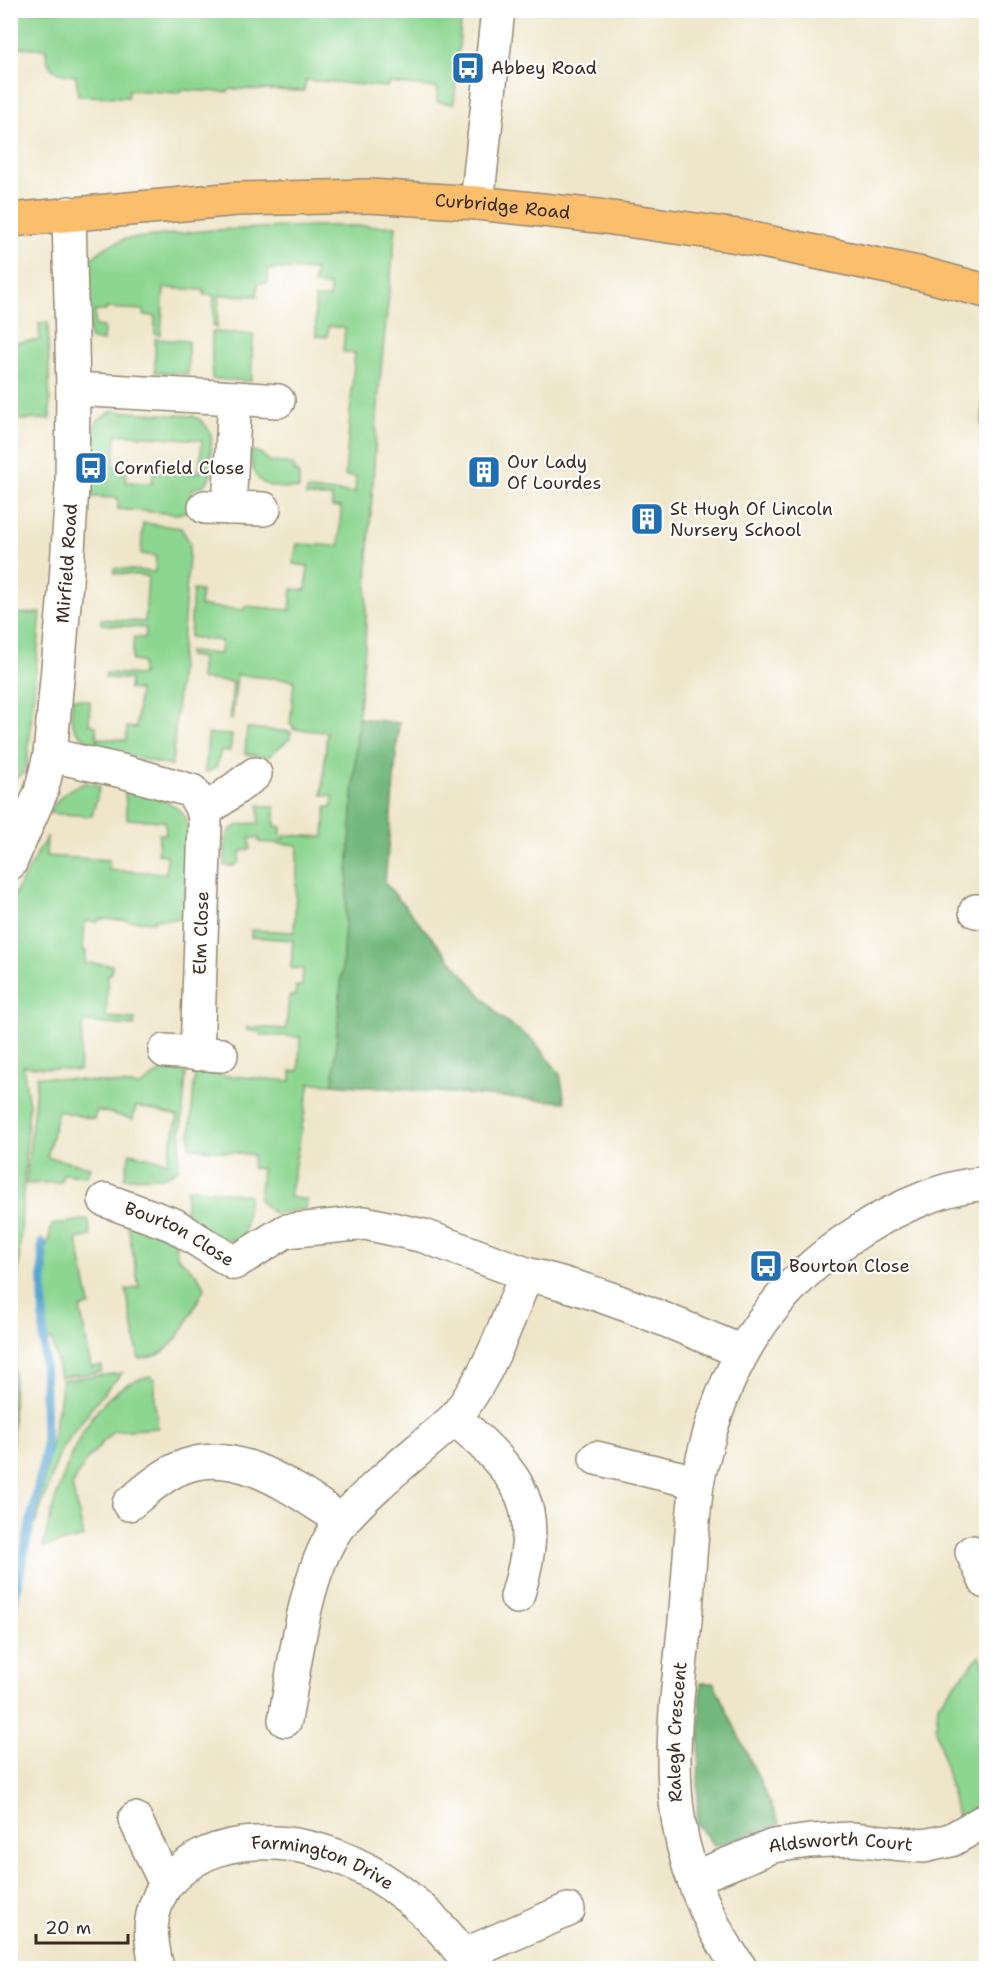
<svg xmlns="http://www.w3.org/2000/svg" width="997" height="1979" font-family="'Shantell Sans',sans-serif">
<style>
.green{fill:#8dd691;stroke:#648058;stroke-width:1.5;fill-rule:evenodd}
.forest{fill:#72b77b;stroke:#56704c;stroke-width:1.5}
.lines{fill:none;stroke-linecap:round;stroke-linejoin:round}
.stream{stroke:#59a6d2;stroke-width:9}
.street-casing{stroke:#958874;stroke-width:36}
.primary-casing{stroke:#958874;stroke-width:36}
.street{stroke:#fff;stroke-width:33}
.primary{stroke:#fabe6d;stroke-width:33}
.labels{text-anchor:middle;stroke-width:4.5;stroke-linejoin:round;paint-order:stroke}
.poi-label{font-size:18px;fill:#3b2a1e;stroke:#fff;text-anchor:start}
.street-label{font-size:18px;fill:#3b2a1e;stroke:#fff}
</style>
<rect width="100%" height="100%" fill="#fff"/>
<filter id="ink" filterUnits="userSpaceOnUse"><feTurbulence type="fractalNoise" baseFrequency=".0167" numOctaves="2"/><feDisplacementMap in="SourceGraphic" scale="12" xChannelSelector="R" yChannelSelector="G"/><feConvolveMatrix kernelMatrix="1 2 1 2 8 2 1 2 1" color-interpolation-filters="sRGB"/></filter>
<filter id="wash" filterUnits="userSpaceOnUse"><feTurbulence type="fractalNoise" baseFrequency=".008" numOctaves="4" result="noise"/><feDisplacementMap in="SourceGraphic" scale="24" xChannelSelector="R" yChannelSelector="G"/><feGaussianBlur stdDeviation="1.35" result="paint"/><feColorMatrix in="noise" values="0 0 0 0 0 0 0 0 0 0 0 0 0 0 0 0 0 1.4 0 .05"/><feComposite in="paint" operator="in"/></filter>
<g filter="url(#wash)">
<rect width="100%" height="100%" fill="#efe6ca"/>
<g class="green">
<path d="M10,11H462L454,104L437,102L438,88L389,83L387,87L306,80L304,91L232,89L227,92L181,90L179,93L129,90L128,97L78,96L76,76C56,74 46,71 46,49L17,47L16,58L11,61Z"/>
<path d="M316,226H396L379,388L368,557L365,647L360,694L341,984L333,1084L310,1083L289,1197L307,1200L305,1209L276,1213L272,1212L259,1200L262,1169L252,1168L253,1155L189,1147L195,1073L291,1081V1071H299L300,1037L261,1035L260,1032L247,1030V1027L286,1029L289,996H295L296,986H302L303,969L291,968L293,940L251,937V930L294,932L298,845L259,842V838H250V849L241,851L239,862L234,866H225C225,835 222,823 259,823V805L275,807V826L281,827V839H284L285,835L324,837L326,807H332L333,796L322,795L327,732L293,729L294,726L290,725L294,680L237,675L232,720H230L233,682L200,679L202,658L189,656L188,652L220,654L221,641L190,637L193,590L201,591L200,606L244,610L245,606L290,610L292,589L306,590L308,566L293,564L297,544L339,546L341,507H332V497L306,496L307,490L355,493L356,477L345,476L355,353L343,352L345,328L329,326L327,337L316,336L315,298H329L330,286L314,285L315,270L268,269V283H258L257,296L219,295L217,328L213,326L214,295H204V290L164,288L161,335L155,334V316L144,315V310L106,308V311H95V326L104,327L103,341L90,340L86,268L88,261L106,247L125,239L212,230Z"/>
<polygon points="48,322 50,419 11,420 11,343 40,340 39,323"/>
<polygon points="212,332 253,334 251,381 212,379"/>
<polygon points="155,339 188,341 188,374 155,372"/>
<path d="M112,411L193,416C202,420 207,425 211,435V474L206,484L191,490L189,511L177,514L118,509V498L92,497V436L98,420ZM116,434L202,440L199,473L153,471L152,483L126,482V468L114,467Z"/>
<path d="M252,451L260,453L271,462L293,464L295,471L299,475V489C267,487 253,488 250,452Z"/>
<path d="M143,523L181,528L190,543L172,766C147,759 80,751 72,722C70,715 72,706 73,698L90,701L89,724L96,726L97,743L98,738L126,740L127,727L136,728L139,690L129,689L130,679L105,678L106,673L142,675V662L132,661L134,637L145,638L146,628L101,624V619L145,622L148,576L114,573V568L155,572L156,556L141,554Z"/>
<polygon points="41,613 27,764 22,774 11,781 11,614"/>
<polygon points="247,728 291,732 290,738 268,757 245,754"/>
<polygon points="208,734 232,735 230,751 221,751 216,767 209,772 205,772"/>
<path d="M86,783L100,786L92,816L48,813C59,798 67,787 86,783Z"/>
<path d="M125,791C148,797 185,799 188,828L184,919H154V922L99,919L98,922L85,921L83,950L86,951L85,963L112,965L111,974H108L106,1017L135,1019L134,1026L83,1022L79,1071L23,1066L29,1105L15,1318L11,1516V901L47,836L46,856L109,860V870L166,873L167,855L158,854L159,834H166L165,821L127,819Z"/>
<polygon points="163,1070 186,1073 178,1169 163,1177 124,1178 130,1153 167,1162 178,1116 136,1106 133,1119 97,1110 94,1119 58,1111 47,1157 90,1167 87,1176 63,1174 61,1182 26,1184 37,1076 140,1086"/>
<polygon points="187,1188 249,1195 245,1228 242,1239 221,1240 185,1221"/>
<path d="M126,1215L175,1242L177,1256L196,1274L205,1287C193,1308 180,1344 158,1355C153,1357 145,1358 139,1359L126,1290L139,1287Z"/>
<polygon points="88,1219 91,1236 77,1239 90,1306 80,1308 91,1367 102,1366 101,1372 60,1377 52,1340 44,1341 43,1306 47,1269 46,1249 52,1225"/>
<polygon points="122,1373 98,1399 61,1449 35,1525 61,1395 61,1380"/>
<path d="M151,1376L155,1379V1404L158,1428L113,1431L86,1461L72,1486L84,1537L43,1547C57,1489 82,1388 151,1376Z"/>
<polygon points="980,1655 986,1672 986,1812 960,1828 936,1729 938,1704"/>
</g>
<g class="forest">
<polygon points="986,325 986,452 981,450"/>
<polygon points="358,718 399,723 385,883 499,1016 535,1042 560,1074 565,1102 333,1084 341,984"/>
<polygon points="701,1683 714,1683 780,1824 714,1846 697,1824"/>
</g>
<g class="lines">
<polyline class="stream" points="10,1620 46,1449 42,1243"/>
</g>
</g>
<g filter="url(#ink)">
<g class="lines">
<g class="street-casing">
<g id="street">
<polyline points="477,203 498,10"/>
<polyline points="73,389 235,398 229,508"/>
<polyline points="235,398 278,401"/>
<polyline points="205,507 264,509"/>
<polyline points="50,755 122,771 192,791 204,812 205,824 197,1054"/>
<polyline points="204,812 255,774"/>
<path id="s1" d="M10,863L41,792L50,755L66,582L72,487L73,389L69,213"/>
<polyline points="976,911 986,912"/>
<polyline points="165,1051 221,1055"/>
<path id="s2" d="M105,1200L174,1225L234,1263L286,1231L365,1223L424,1236L526,1274"/>
<polyline points="596,1458 697,1482"/>
<path d="M129,1504C144,1492 160,1477 178,1469C236,1442 296,1491 343,1521"/>
<polyline points="972,1552 986,1582"/>
<path d="M517,1597C545,1503 523,1480 455,1418C488,1376 507,1324 526,1274C601,1291 671,1322 742,1352"/>
<path d="M285,1720C296,1662 304,1566 343,1520C376,1482 418,1452 455,1418"/>
<path id="s3" d="M135,1819L166,1884C190,1857 218,1845 254,1843C345,1838 423,1897 473,1968"/>
<path id="s4" d="M694,1878L773,1846L810,1841L851,1839L924,1846L951,1840L986,1820"/>
<polyline points="464,1955 568,1910"/>
<path d="M157,1968C149,1934 147,1915 166,1884"/>
<path id="s5" d="M740,1968C706,1922 681,1859 676,1801C670,1742 679,1680 685,1621C689,1576 691,1529 697,1484C699,1471 703,1459 706,1447C730,1352 779,1281 863,1229C895,1209 948,1184 986,1184"/>
</g>
</g>
<g class="primary-casing">
<g id="primary">
<path id="s6" d="M10,220L237,199L369,196L477,203L598,216L738,236L922,274L986,291"/>
</g>
</g>
<use href="#street" class="street"/>
<use href="#primary" class="primary"/>
</g>
</g>
<defs>
<g id="bus-square" transform="scale(1.725)"><rect x="-9" y="-9" width="18" height="18" rx="4" fill="#1f6fb2" stroke="#fff"/><path d="M-5-6H5V4H4V6H2V4H-2V6H-4V4H-5ZM-3.5-4V0h7V-4ZM-3.5 1.2v1.5H-2V1.2ZM2 1.2v1.5H3.5V1.2Z" fill="#fff"/></g>
<g id="building-square" transform="scale(1.725)"><rect x="-9" y="-9" width="18" height="18" rx="4" fill="#1f6fb2" stroke="#fff"/><path d="M-4-6H4V6H1V3H-1V6H-4ZM-2.5-4.3h1.7v1.8h-1.7ZM.8-4.3h1.7v1.8H.8ZM-2.5-1h1.7V.8h-1.7ZM.8-1h1.7V.8H.8Z" fill="#fff"/></g>
</defs>
<g fill-rule="evenodd">
<use href="#bus-square" x="468" y="68"/>
<use href="#bus-square" x="91" y="468"/>
<use href="#building-square" x="484" y="472"/>
<use href="#building-square" x="647" y="519"/>
<use href="#bus-square" x="766" y="1266"/>
</g>
<g class="labels">
<g class="poi-label">
<text x="491" y="74">Abbey Road</text>
<text x="507" y="468">Our Lady<tspan x="507" dy="21">Of Lourdes</tspan></text>
<text x="114" y="474">Cornfield Close</text>
<text x="670" y="515">St Hugh Of Lincoln<tspan x="670" dy="21">Nursery School</tspan></text>
<text x="789" y="1272">Bourton Close</text>
</g>
<g class="street-label">
<text dy="6" stroke="none"><textPath href="#s6" startOffset="494">Curbridge Road</textPath></text>
<text dy="6" stroke="none"><textPath href="#s1" startOffset="308">Mirfield Road</textPath></text>
<text transform="translate(201 933) rotate(-88)" y="6">Elm Close</text>
<text dy="6" stroke="none"><textPath href="#s2" startOffset="82">Bourton Close</textPath></text>
<text dy="6" stroke="none"><textPath href="#s5" startOffset="250">Ralegh Crescent</textPath></text>
<text dy="6" stroke="none"><textPath href="#s4" startOffset="153">Aldsworth Court</textPath></text>
<text dy="6" stroke="none"><textPath href="#s3" startOffset="244">Farmington Drive</textPath></text>
</g>
</g>
<rect width="997" height="1979" fill="none" stroke="#fff" stroke-width="36"/>
<path d="M36 1934v9h92v-9" fill="none" stroke="#3b2a1e" stroke-width="3"/>
<text x="45" y="1934" font-size="18" fill="#3b2a1e" stroke="#ffffff" stroke-width="4.5" paint-order="stroke">20 m</text>
</svg>
